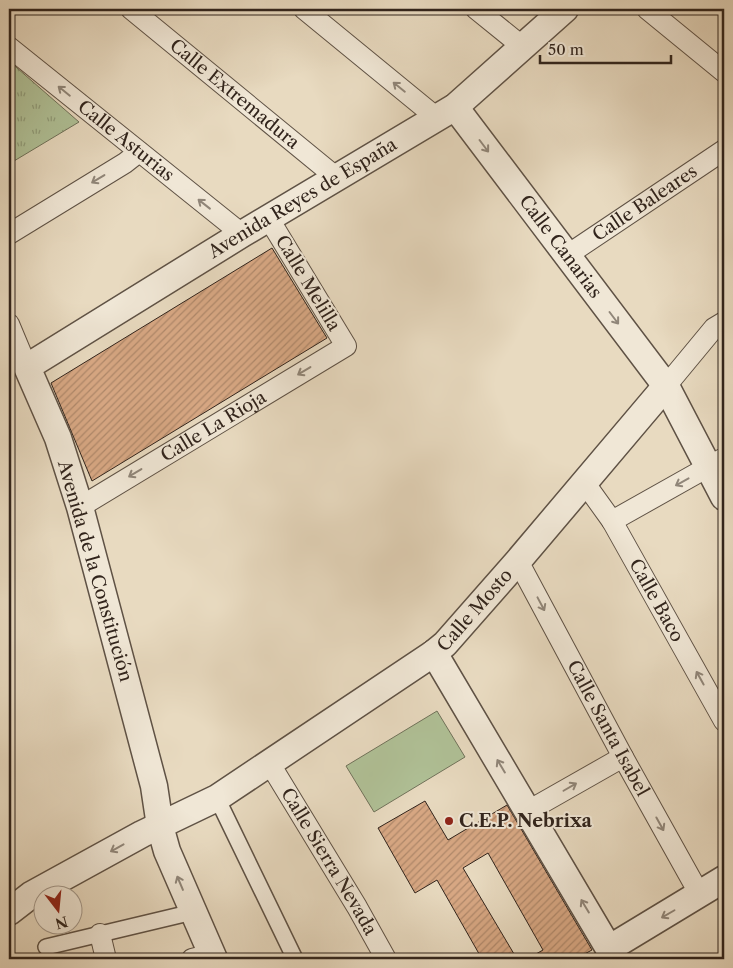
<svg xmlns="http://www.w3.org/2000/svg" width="733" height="968" font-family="'Libre Caslon Text',serif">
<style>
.grass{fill:url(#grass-tufts);stroke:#70725a}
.pitch{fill:#b0c197;stroke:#70725a}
.building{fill:url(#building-hatch);stroke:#31241c}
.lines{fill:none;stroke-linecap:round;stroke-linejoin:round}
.pedestrian-casing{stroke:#5f5245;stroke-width:18}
.minor-casing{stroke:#5f5245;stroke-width:22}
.tertiary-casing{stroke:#5f5245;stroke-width:29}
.pedestrian{stroke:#f0e7d6;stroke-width:15}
.minor{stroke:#f0e7d6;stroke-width:20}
.tertiary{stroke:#f0e7d6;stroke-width:26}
.oneway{stroke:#908679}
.poi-dot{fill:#8f2418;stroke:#f0e7d6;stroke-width:2}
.labels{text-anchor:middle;stroke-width:4;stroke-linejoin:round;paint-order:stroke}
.street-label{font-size:18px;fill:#31241c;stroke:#f0e7d6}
.poi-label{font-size:18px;font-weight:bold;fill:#31241c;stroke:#f0e7d6;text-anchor:start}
</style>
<defs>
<pattern id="grass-tufts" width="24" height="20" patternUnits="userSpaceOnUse" patternTransform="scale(1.25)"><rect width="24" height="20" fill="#b0c197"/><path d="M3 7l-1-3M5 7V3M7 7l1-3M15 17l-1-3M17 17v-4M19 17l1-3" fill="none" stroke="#909d7a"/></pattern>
<pattern id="building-hatch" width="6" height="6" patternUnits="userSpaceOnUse" patternTransform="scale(1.25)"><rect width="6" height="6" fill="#d8a884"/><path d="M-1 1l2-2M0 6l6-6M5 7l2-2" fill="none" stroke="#b0896b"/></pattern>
</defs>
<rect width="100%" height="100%" fill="#e8dac0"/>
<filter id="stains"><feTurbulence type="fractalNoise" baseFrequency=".004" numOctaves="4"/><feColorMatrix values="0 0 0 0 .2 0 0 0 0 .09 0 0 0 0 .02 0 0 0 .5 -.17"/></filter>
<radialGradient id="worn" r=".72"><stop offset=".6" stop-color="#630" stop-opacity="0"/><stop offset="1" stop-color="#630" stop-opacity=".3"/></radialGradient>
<polygon class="grass" points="9,61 79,122 9,164"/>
<polygon class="pitch" points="437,711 465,757 374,812 346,766"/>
<g class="building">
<polygon points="272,248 327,338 92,481 51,383"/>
<polygon points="425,801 448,840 507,805 592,950 575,959 527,959 543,950 488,853 463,868 517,959 482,959 437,880 415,893 378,828"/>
</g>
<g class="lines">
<g class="pedestrian-casing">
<g id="pedestrian">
<polyline points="217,798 295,959"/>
<polyline points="46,947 193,912"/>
</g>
</g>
<g class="minor-casing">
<g id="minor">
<path id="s1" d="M131,9L337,178"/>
<polyline points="304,9 437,118"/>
<polyline points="476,9 523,47"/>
<polyline points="647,9 724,72"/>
<path id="s2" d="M9,47L242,234"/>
<polyline points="9,234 125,163 139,152"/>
<path id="s3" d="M566,256L724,150"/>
<polyline points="9,324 27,367"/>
<polyline points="666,386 714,328 724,322"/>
<path id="s4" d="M584,482L612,521L724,721"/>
<path id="s5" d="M80,507L346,346L269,219"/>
<polyline points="612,521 724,458"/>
<path id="s6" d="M518,561L623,757L700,895"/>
<path id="s7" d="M270,764L357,907L386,959"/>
<polyline points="528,811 623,757"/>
<polyline points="100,934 106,959"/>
<polyline points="192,959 212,954"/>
</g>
</g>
<g class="tertiary-casing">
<g id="tertiary">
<path id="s8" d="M455,107L666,386L724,497"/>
<polyline points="434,653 615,959"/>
<path id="s9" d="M9,912L31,895L142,834L217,798L434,653L445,644L518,561L666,386"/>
<polyline points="610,948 724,879"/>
<path id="s10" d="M214,959L167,851L160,826L154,786L80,507L58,438L27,367L242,234L455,107L565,9"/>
</g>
</g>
<use href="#pedestrian" class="pedestrian"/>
<use href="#minor" class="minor"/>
<use href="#tertiary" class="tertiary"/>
</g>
<defs><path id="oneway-shaft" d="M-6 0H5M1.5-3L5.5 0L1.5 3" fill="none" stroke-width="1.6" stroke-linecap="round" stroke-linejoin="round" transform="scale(1.25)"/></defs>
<g class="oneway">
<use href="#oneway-shaft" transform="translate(399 87) rotate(-141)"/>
<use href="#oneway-shaft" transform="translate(64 91) rotate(-141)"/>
<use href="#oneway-shaft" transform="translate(484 146) rotate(53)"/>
<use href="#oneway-shaft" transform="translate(98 179) rotate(149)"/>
<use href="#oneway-shaft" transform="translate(204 204) rotate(-142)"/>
<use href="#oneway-shaft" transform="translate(614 318) rotate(53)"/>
<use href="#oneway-shaft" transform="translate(304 371) rotate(149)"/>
<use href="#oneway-shaft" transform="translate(135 473) rotate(149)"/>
<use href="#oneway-shaft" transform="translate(682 482) rotate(151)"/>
<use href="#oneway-shaft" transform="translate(541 604) rotate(62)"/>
<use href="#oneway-shaft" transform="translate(700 678) rotate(-119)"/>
<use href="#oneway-shaft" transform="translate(501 766) rotate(-121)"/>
<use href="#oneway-shaft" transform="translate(570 787) rotate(-30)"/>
<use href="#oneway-shaft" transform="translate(660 824) rotate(61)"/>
<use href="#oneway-shaft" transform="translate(117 848) rotate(151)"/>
<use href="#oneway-shaft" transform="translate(180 883) rotate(-113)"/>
<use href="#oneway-shaft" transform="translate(585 906) rotate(-121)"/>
<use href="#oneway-shaft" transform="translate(668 914) rotate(150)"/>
</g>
<circle class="poi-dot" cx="449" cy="821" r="5"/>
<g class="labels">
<g class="street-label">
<text dy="6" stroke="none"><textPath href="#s1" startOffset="134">Calle Extremadura</textPath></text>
<text dy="6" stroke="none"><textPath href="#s2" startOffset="150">Calle Asturias</textPath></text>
<text dy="6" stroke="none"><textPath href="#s10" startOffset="946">Avenida Reyes de España</textPath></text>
<text dy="6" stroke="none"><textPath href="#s3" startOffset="95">Calle Baleares</textPath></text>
<text dy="6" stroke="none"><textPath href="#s8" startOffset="175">Calle Canarias</textPath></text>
<text transform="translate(308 283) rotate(59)" y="6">Calle Melilla</text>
<text dy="6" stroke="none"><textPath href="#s5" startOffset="156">Calle La Rioja</textPath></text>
<text transform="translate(95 571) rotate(74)" y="6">Avenida de la Constitución</text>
<text dy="6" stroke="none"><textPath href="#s4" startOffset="139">Calle Baco</textPath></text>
<text dy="6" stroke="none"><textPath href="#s9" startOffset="558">Calle Mosto</textPath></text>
<text dy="6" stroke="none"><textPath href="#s6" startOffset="190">Calle Santa Isabel</textPath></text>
<text dy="6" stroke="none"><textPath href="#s7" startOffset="114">Calle Sierra Nevada</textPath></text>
</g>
<g class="poi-label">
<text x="459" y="827">C.E.P. Nebrixa</text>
</g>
</g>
<rect width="733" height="968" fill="none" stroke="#e8dac0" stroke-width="30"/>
<rect x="10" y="10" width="713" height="948" fill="none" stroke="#31241c" stroke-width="2.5"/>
<rect x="15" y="15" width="703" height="938" fill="none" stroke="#31241c"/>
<g transform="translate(58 910) rotate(164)"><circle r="24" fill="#f0e7d6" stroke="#a4998c"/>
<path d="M0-4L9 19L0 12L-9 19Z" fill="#8f2418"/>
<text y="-8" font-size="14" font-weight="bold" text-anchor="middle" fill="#31241c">N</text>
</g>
<path d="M540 55v8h131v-8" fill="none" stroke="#31241c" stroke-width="2.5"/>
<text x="548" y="55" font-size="15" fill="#31241c" stroke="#f0e7d6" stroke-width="4" paint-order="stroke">50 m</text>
<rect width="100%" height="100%" filter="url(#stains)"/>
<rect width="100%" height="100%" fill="url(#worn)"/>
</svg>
